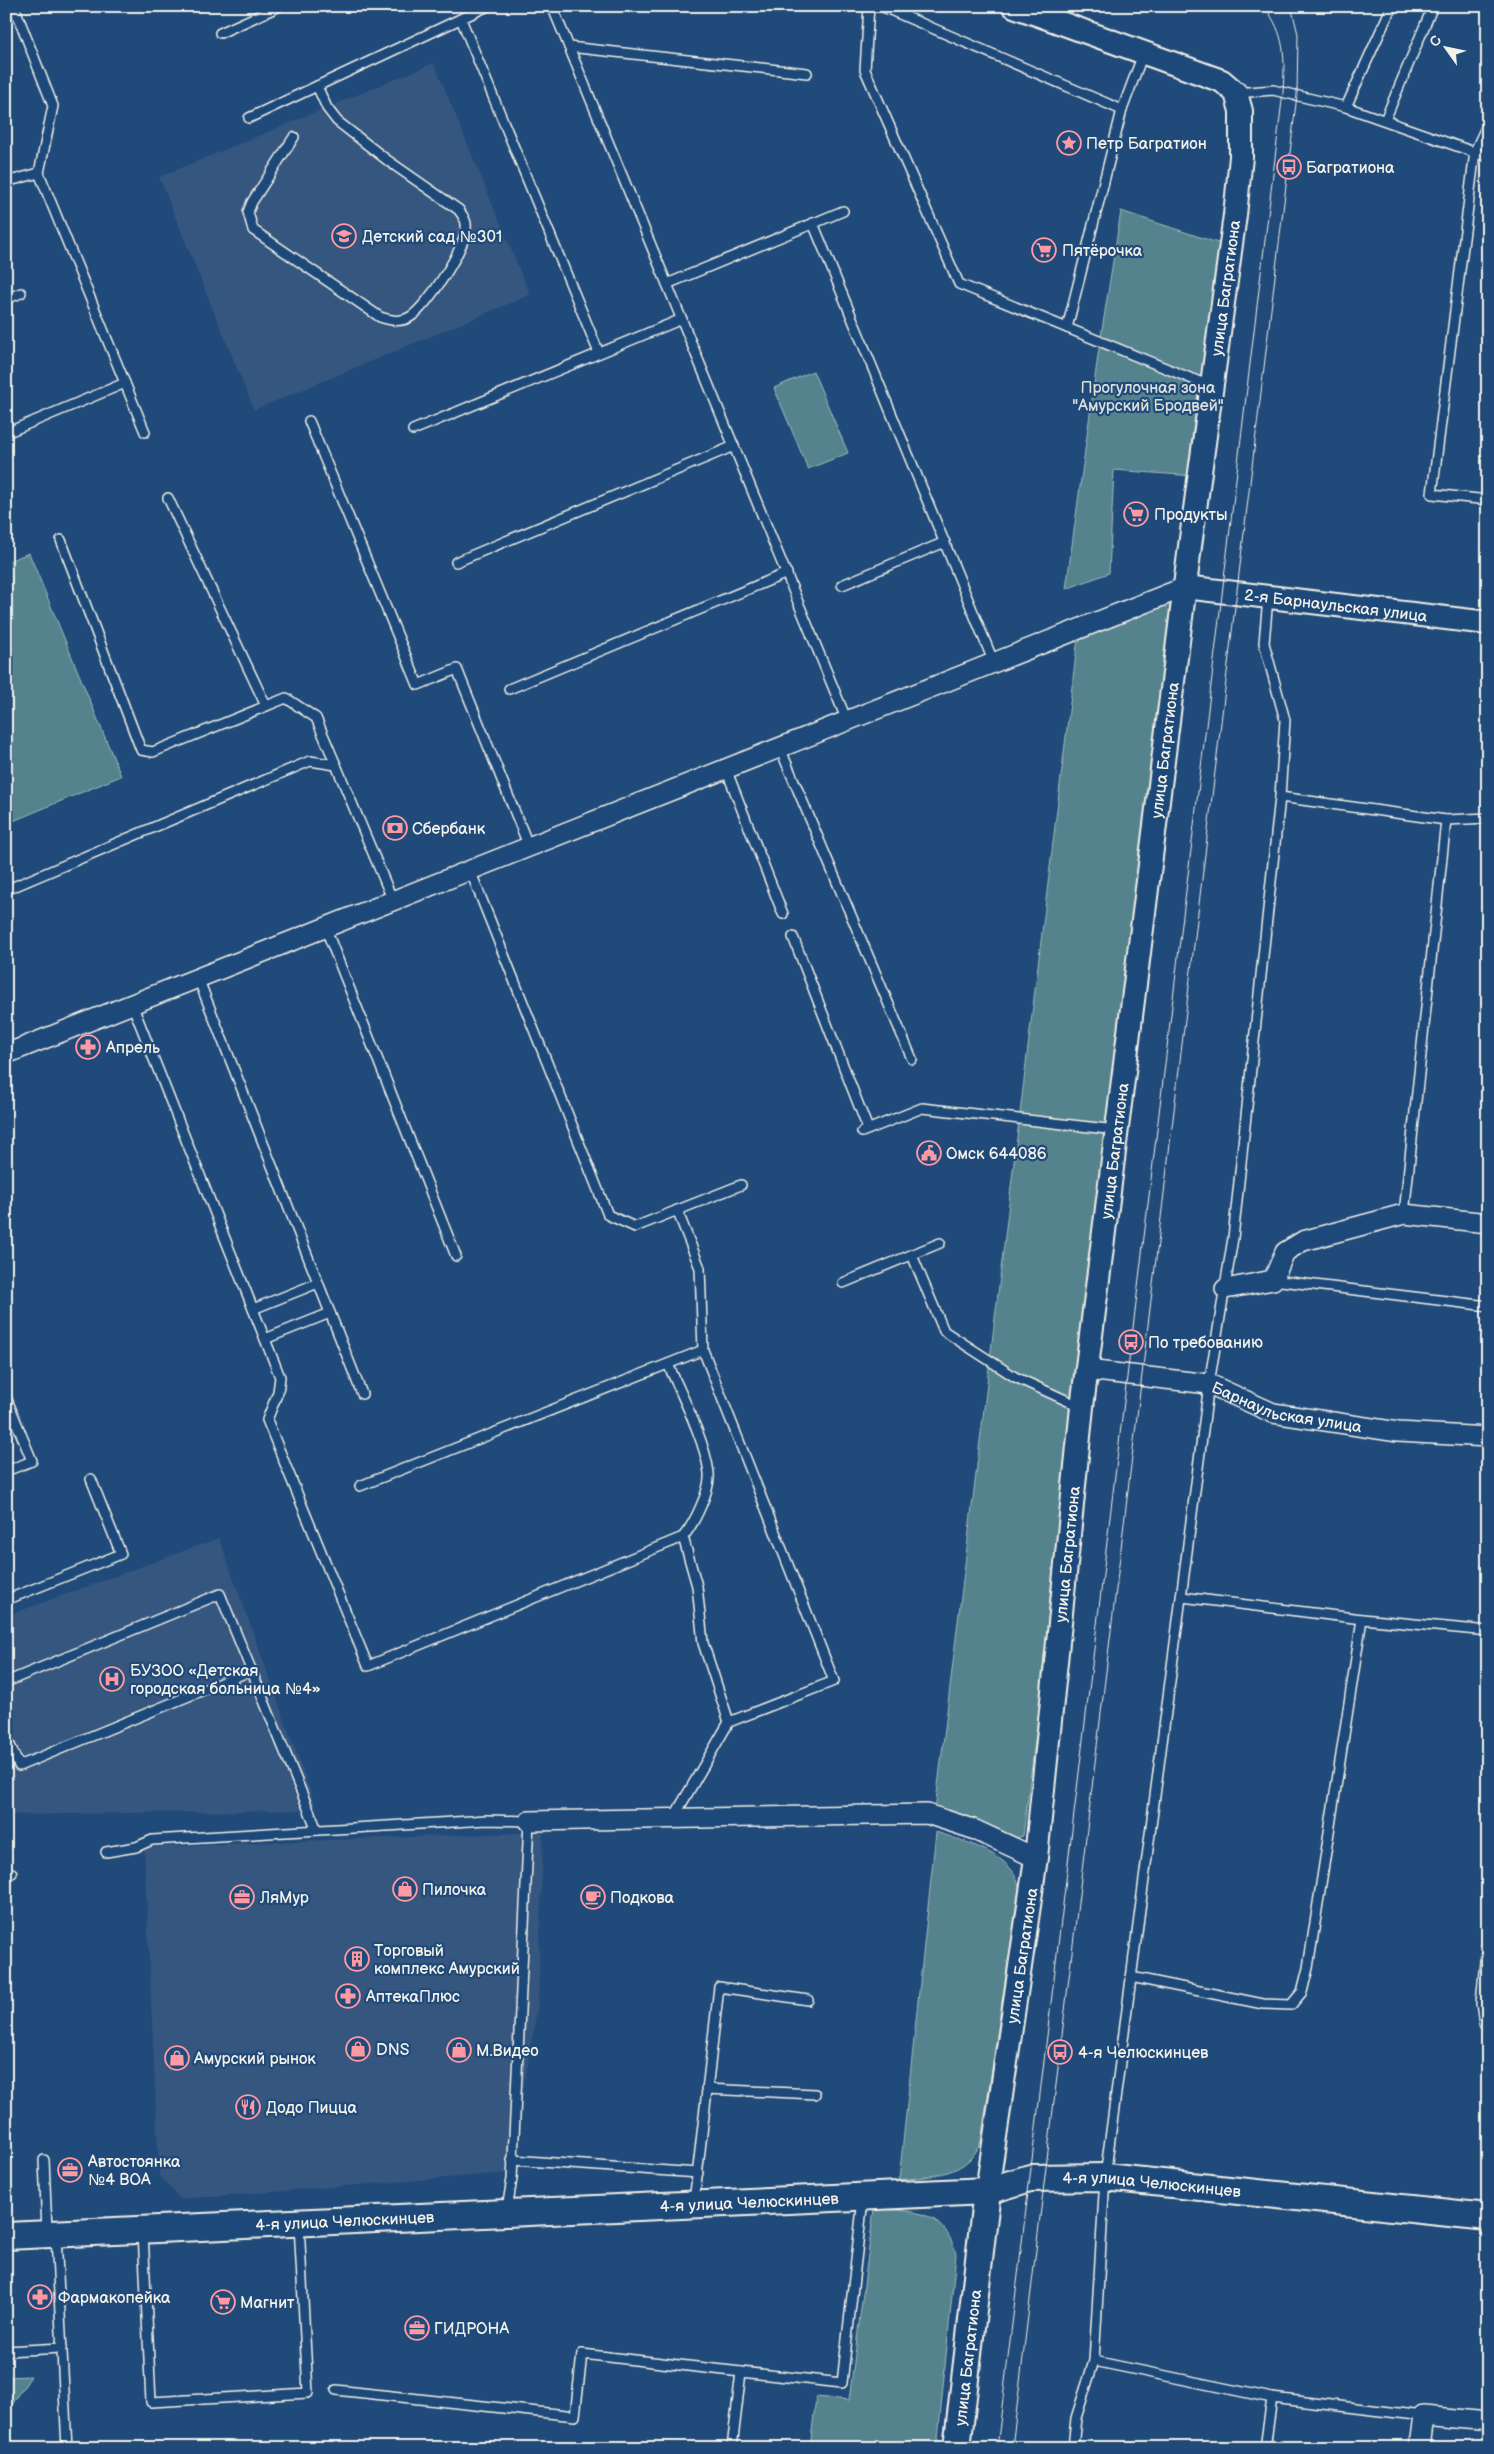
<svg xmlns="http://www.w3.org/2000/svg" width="1494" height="2454" font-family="'Balsamiq Sans',sans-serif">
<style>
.built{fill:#36567f}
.green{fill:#54838d;stroke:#a4baba}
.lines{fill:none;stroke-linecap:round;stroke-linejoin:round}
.service-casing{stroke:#f4f1e8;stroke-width:12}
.minor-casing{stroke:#f4f1e8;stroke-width:22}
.tertiary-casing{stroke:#f4f1e8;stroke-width:26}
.secondary-casing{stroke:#f4f1e8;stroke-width:30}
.service{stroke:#1f4a7a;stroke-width:9}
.minor{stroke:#1f4a7a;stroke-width:19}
.tertiary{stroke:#1f4a7a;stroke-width:22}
.secondary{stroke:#1f4a7a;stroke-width:26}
.tram{stroke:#f4f1e8;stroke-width:1}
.labels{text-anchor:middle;stroke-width:4.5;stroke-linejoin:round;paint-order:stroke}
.poi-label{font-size:16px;fill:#f4f1e8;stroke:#1f4a7a;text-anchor:start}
.street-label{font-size:16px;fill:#f4f1e8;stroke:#1f4a7a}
.park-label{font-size:16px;fill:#dce0da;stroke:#1f4a7a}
</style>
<rect width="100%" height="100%" fill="#1f4a7a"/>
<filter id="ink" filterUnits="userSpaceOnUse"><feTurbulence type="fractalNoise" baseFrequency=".02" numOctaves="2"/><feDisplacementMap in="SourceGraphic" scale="10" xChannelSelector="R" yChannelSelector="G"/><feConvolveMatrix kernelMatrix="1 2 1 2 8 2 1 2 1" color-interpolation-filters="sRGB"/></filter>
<g filter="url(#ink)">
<g class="built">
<polygon points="434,63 530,295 254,410 159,177"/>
<polygon points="219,1538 317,1810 6,1815 6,1616"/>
<polygon points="543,1832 538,2004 509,2173 180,2199 159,2175 144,1847"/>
</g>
<g class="green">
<polygon points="1121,211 1221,244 1193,476 1114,470 1109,573 1066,589 1098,355"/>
<polygon points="813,371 848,453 808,469 774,388"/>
<polygon points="29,553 121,776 6,824 6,562"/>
<polygon points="1167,600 1174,607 1177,618 1023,1836 1013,1839 963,1815 935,1810 1080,621"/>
<path d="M936,1832C962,1841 1019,1855 1019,1890L981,2141C969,2176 931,2176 899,2180Z"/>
<path d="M874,2209C914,2211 944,2209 956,2254L937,2448H810L816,2397L849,2400Z"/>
<polygon points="31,2376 6,2414 6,2377"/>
</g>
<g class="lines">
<g class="service-casing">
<g id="service">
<polyline points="14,6 53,106 39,173 145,432"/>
<polyline points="552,6 667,284 843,211"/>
<polyline points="869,6 865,70 959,284 1212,387"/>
<polyline points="881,6 1122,110 1067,328"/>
<polyline points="461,19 599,353"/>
<polyline points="220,33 280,6"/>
<polyline points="569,47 807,73"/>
<polyline points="1236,93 1273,90 1346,107 1488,157"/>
<polyline points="1346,107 1392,6"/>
<polyline points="1122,110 1143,54"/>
<polyline points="249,118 488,6"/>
<polyline points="1385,120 1433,6"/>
<polyline points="1488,123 1475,151 1432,494 1488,500"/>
<path d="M294,137L252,202L248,212L253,230L380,317C390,320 400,323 410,317C427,307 469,244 466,224C466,219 461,214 459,210L387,160L337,121L327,108L317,86"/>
<polyline points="6,182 39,173"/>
<polyline points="813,223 994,663"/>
<polyline points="667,284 847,721"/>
<polyline points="6,299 21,293"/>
<polyline points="309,421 418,685 457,669 529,847"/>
<polyline points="413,430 682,319"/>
<polyline points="6,433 125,383"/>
<polyline points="168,498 266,706"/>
<polyline points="61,540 141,750 153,752 286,698 316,718 336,765"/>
<polyline points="456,562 734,446"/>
<polyline points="842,585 945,542"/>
<polyline points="509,689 787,573"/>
<polyline points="780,748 912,1059"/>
<polyline points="726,769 783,914"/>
<polyline points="1280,797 1446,820 1488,818"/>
<polyline points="470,870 608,1215 635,1227 741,1185"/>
<polyline points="6,890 310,761 336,765 393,901"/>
<polyline points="325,927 456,1256"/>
<polyline points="793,937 868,1129"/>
<polyline points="198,978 362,1394"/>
<path d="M132,1004L280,1377L278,1392L267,1420L368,1666L683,1537C694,1524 711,1489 709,1473C705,1440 681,1394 668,1364"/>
<polyline points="862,1132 922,1108 1116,1130"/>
<polyline points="677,1210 700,1268 703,1350"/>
<polyline points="1404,1214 1446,820"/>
<polyline points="912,1255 944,1331 1015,1377 1081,1407"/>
<polyline points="1273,1280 1488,1306"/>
<polyline points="843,1283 940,1243"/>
<polyline points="253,1309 318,1283"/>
<polyline points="265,1339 330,1313"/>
<polyline points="6,1397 32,1461 6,1471"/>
<polyline points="360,1486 703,1350 834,1681 729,1722 674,1817"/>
<polyline points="683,1537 697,1586 703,1643 729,1722"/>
<polyline points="1182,1597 1362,1619 1488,1631"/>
<polyline points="6,1600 121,1554 91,1479"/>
<polyline points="6,1682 220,1594 317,1830"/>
<polyline points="6,1736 19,1766 252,1670"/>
<polyline points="106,1852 136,1847 152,1840 487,1820 529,1821 512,2179 507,2209"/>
<polyline points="6,1875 12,1873"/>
<polyline points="1488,1931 1481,2003 1484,2024 1488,2025"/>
<polyline points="1131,1977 1263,2004 1291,2005 1302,1992 1308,1968 1362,1619"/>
<polyline points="706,2089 815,2094"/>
<polyline points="44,2160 47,2231"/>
<polyline points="512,2160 698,2173"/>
<polyline points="694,2202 719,1987 808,2000"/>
<polyline points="143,2232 151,2402 308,2393 299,2224"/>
<polyline points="56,2236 67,2448"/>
<polyline points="6,2351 62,2348"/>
<polyline points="1094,2361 1272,2398 1423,2416"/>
<polyline points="336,2390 575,2416 582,2354 741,2372"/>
<polyline points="732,2448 741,2372 842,2383 863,2199"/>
<polyline points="1073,2448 1076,2418 1094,2361 1105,2177 1209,1384 1233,1238 1280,797 1285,720 1264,643 1268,598"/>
<polyline points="1265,2448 1272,2398"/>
</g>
</g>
<g class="minor-casing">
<g id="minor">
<polyline points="6,1054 1185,587"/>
<polyline points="1225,1289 1273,1280 1285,1252 1303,1241 1404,1214 1488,1223"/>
<path id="s1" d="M1087,1370L1209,1384L1273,1413L1398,1432L1488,1437"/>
<polyline points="529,1821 927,1814 973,1829 1036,1858"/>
<polyline points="1419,2448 1423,2416 1488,2422"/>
</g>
</g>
<g class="tertiary-casing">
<g id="tertiary">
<path id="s2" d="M1185,587L1488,623"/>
<path id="s3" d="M987,2191L1036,1858L1082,1407L1190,546L1235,215L1241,157V111L1236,93L1222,81L1014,6"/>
</g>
</g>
<g class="secondary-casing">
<g id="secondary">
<path id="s4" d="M6,2236L987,2191L1030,2178L1105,2177L1488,2217"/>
<path id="s5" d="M957,2448L987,2191"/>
</g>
</g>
<use href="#service" class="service"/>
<use href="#minor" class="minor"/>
<use href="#tertiary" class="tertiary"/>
<use href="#secondary" class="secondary"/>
<g class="tram">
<path d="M997,2448L1283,92C1285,57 1286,35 1264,6"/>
<polyline points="1012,2448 1297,95 1298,34 1291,6"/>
</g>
</g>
</g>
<defs>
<g id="sight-ring" transform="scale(1.25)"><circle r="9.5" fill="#1f4a7a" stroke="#ff9aa2" stroke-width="1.5"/><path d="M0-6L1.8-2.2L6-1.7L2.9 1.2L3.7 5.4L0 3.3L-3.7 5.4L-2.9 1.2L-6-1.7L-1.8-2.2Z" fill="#ff9aa2"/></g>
<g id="bus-ring" transform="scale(1.25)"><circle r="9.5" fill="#1f4a7a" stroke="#ff9aa2" stroke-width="1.5"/><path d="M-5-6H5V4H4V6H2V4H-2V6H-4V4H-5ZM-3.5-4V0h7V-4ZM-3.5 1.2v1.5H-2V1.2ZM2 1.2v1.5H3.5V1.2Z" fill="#ff9aa2"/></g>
<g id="school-ring" transform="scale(1.25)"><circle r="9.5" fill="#1f4a7a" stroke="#ff9aa2" stroke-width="1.5"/><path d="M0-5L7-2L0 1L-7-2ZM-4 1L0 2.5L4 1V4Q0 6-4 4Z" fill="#ff9aa2"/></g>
<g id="supermarket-ring" transform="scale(1.25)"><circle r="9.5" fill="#1f4a7a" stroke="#ff9aa2" stroke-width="1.5"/><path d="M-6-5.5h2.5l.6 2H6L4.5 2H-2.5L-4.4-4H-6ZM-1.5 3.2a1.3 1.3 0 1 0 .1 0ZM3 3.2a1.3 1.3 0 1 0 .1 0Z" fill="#ff9aa2"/></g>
<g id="bank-ring" transform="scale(1.25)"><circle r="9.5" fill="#1f4a7a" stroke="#ff9aa2" stroke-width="1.5"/><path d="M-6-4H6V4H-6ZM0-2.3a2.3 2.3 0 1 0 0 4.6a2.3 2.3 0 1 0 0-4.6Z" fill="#ff9aa2"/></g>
<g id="pharmacy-ring" transform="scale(1.25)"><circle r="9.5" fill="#1f4a7a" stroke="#ff9aa2" stroke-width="1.5"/><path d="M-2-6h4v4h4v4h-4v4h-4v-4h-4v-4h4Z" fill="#ff9aa2"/></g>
<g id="civic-ring" transform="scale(1.25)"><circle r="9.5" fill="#1f4a7a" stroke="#ff9aa2" stroke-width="1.5"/><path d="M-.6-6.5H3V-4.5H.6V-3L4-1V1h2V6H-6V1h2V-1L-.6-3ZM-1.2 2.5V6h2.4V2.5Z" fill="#ff9aa2"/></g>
<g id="hospital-ring" transform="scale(1.25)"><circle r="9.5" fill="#1f4a7a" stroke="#ff9aa2" stroke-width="1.5"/><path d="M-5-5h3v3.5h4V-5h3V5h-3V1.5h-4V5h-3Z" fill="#ff9aa2"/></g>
<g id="shop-ring" transform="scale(1.25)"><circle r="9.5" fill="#1f4a7a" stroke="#ff9aa2" stroke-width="1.5"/><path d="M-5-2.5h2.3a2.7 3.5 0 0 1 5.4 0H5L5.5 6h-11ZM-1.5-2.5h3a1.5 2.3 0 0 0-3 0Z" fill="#ff9aa2"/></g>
<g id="office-ring" transform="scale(1.25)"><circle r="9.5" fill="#1f4a7a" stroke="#ff9aa2" stroke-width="1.5"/><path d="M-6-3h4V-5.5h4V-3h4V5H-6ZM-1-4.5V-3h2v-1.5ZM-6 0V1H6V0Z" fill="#ff9aa2"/></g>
<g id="cafe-ring" transform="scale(1.25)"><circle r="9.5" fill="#1f4a7a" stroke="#ff9aa2" stroke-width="1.5"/><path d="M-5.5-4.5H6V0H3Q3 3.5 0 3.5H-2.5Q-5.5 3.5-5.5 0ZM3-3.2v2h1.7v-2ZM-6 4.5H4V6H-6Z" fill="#ff9aa2"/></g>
<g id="building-ring" transform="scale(1.25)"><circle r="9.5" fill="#1f4a7a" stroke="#ff9aa2" stroke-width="1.5"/><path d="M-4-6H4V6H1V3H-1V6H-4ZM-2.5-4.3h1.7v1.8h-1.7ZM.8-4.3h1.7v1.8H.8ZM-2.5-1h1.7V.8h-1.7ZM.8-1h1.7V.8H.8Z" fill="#ff9aa2"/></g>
<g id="restaurant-ring" transform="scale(1.25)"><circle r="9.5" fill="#1f4a7a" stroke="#ff9aa2" stroke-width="1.5"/><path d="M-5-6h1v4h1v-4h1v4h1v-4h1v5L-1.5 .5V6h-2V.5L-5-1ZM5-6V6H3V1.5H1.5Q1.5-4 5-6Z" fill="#ff9aa2"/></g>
</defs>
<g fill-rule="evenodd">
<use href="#sight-ring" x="1069" y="143"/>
<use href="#bus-ring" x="1289" y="167"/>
<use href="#school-ring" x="344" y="236"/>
<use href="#supermarket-ring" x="1044" y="250"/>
<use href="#supermarket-ring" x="1136" y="514"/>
<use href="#bank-ring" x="395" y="828"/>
<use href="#pharmacy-ring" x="88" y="1047"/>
<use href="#civic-ring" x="929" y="1153"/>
<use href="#bus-ring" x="1131" y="1342"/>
<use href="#hospital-ring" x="112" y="1679"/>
<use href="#shop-ring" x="405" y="1889"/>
<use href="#office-ring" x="242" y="1897"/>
<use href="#cafe-ring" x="593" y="1897"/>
<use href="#building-ring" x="357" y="1959"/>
<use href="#pharmacy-ring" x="348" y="1996"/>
<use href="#shop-ring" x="358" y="2049"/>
<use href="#shop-ring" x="459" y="2050"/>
<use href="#bus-ring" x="1060" y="2052"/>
<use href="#shop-ring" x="177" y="2058"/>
<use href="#restaurant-ring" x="248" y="2107"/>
<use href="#office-ring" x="70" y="2170"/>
<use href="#pharmacy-ring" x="40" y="2297"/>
<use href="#supermarket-ring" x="223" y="2302"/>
<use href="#office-ring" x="417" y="2328"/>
</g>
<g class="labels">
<g class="poi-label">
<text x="1086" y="149">Петр Багратион</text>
<text x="1306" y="173">Багратиона</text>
<text x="362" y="242">Детский сад №301</text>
<text x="1062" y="256">Пятёрочка</text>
<text x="1154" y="520">Продукты</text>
<text x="412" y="834">Сбербанк</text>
<text x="106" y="1053">Апрель</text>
<text x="946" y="1159">Омск 644086</text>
<text x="1148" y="1348">По требованию</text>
<text x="130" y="1676">БУЗОО «Детская<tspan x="130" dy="18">городская больница №4»</tspan></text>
<text x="422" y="1895">Пилочка</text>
<text x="260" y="1903">ЛяМур</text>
<text x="610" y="1903">Подкова</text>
<text x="374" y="1956">Торговый<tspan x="374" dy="18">комплекс Амурский</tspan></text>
<text x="366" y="2002">АптекаПлюс</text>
<text x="376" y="2055">DNS</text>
<text x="476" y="2056">М.Видео</text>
<text x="1078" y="2058">4-я Челюскинцев</text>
<text x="194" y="2064">Амурский рынок</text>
<text x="266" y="2113">Додо Пицца</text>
<text x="88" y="2167">Автостоянка<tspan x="88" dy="18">№4 ВОА</tspan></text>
<text x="58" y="2303">Фармакопейка</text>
<text x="240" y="2308">Магнит</text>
<text x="434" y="2334">ГИДРОНА</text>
</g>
<g class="street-label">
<text dy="6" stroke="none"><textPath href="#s3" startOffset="1918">улица Багратиона</textPath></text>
<text dy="6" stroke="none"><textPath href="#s2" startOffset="152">2-я Барнаульская улица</textPath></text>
<text dy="6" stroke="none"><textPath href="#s3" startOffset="1452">улица Багратиона</textPath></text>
<text dy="6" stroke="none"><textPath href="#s3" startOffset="1048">улица Багратиона</textPath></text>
<text dy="6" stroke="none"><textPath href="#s1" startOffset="205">Барнаульская улица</textPath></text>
<text dy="6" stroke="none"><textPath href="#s3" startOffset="642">улица Багратиона</textPath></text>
<text dy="6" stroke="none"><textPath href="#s3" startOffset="238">улица Багратиона</textPath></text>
<text dy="6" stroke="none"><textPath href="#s4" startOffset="1149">4-я улица Челюскинцев</textPath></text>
<text dy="6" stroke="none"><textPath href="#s4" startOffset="744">4-я улица Челюскинцев</textPath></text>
<text dy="6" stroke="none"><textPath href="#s4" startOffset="339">4-я улица Челюскинцев</textPath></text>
<text dy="6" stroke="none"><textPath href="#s5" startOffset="91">улица Багратиона</textPath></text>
</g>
<g class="park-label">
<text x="1148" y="393">Прогулочная зона<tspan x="1148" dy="18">"Амурский Бродвей"</tspan></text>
</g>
</g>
<rect width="1494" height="2454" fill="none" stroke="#1f4a7a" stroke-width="25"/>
<rect x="12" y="12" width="1469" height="2429" fill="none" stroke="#f4f1e8" stroke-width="2" filter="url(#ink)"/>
<g transform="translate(1446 48) rotate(303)" stroke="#1f4a7a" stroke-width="4" paint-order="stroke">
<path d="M0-4L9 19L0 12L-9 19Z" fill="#f4f1e8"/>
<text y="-8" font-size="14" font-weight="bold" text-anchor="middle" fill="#f4f1e8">С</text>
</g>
</svg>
